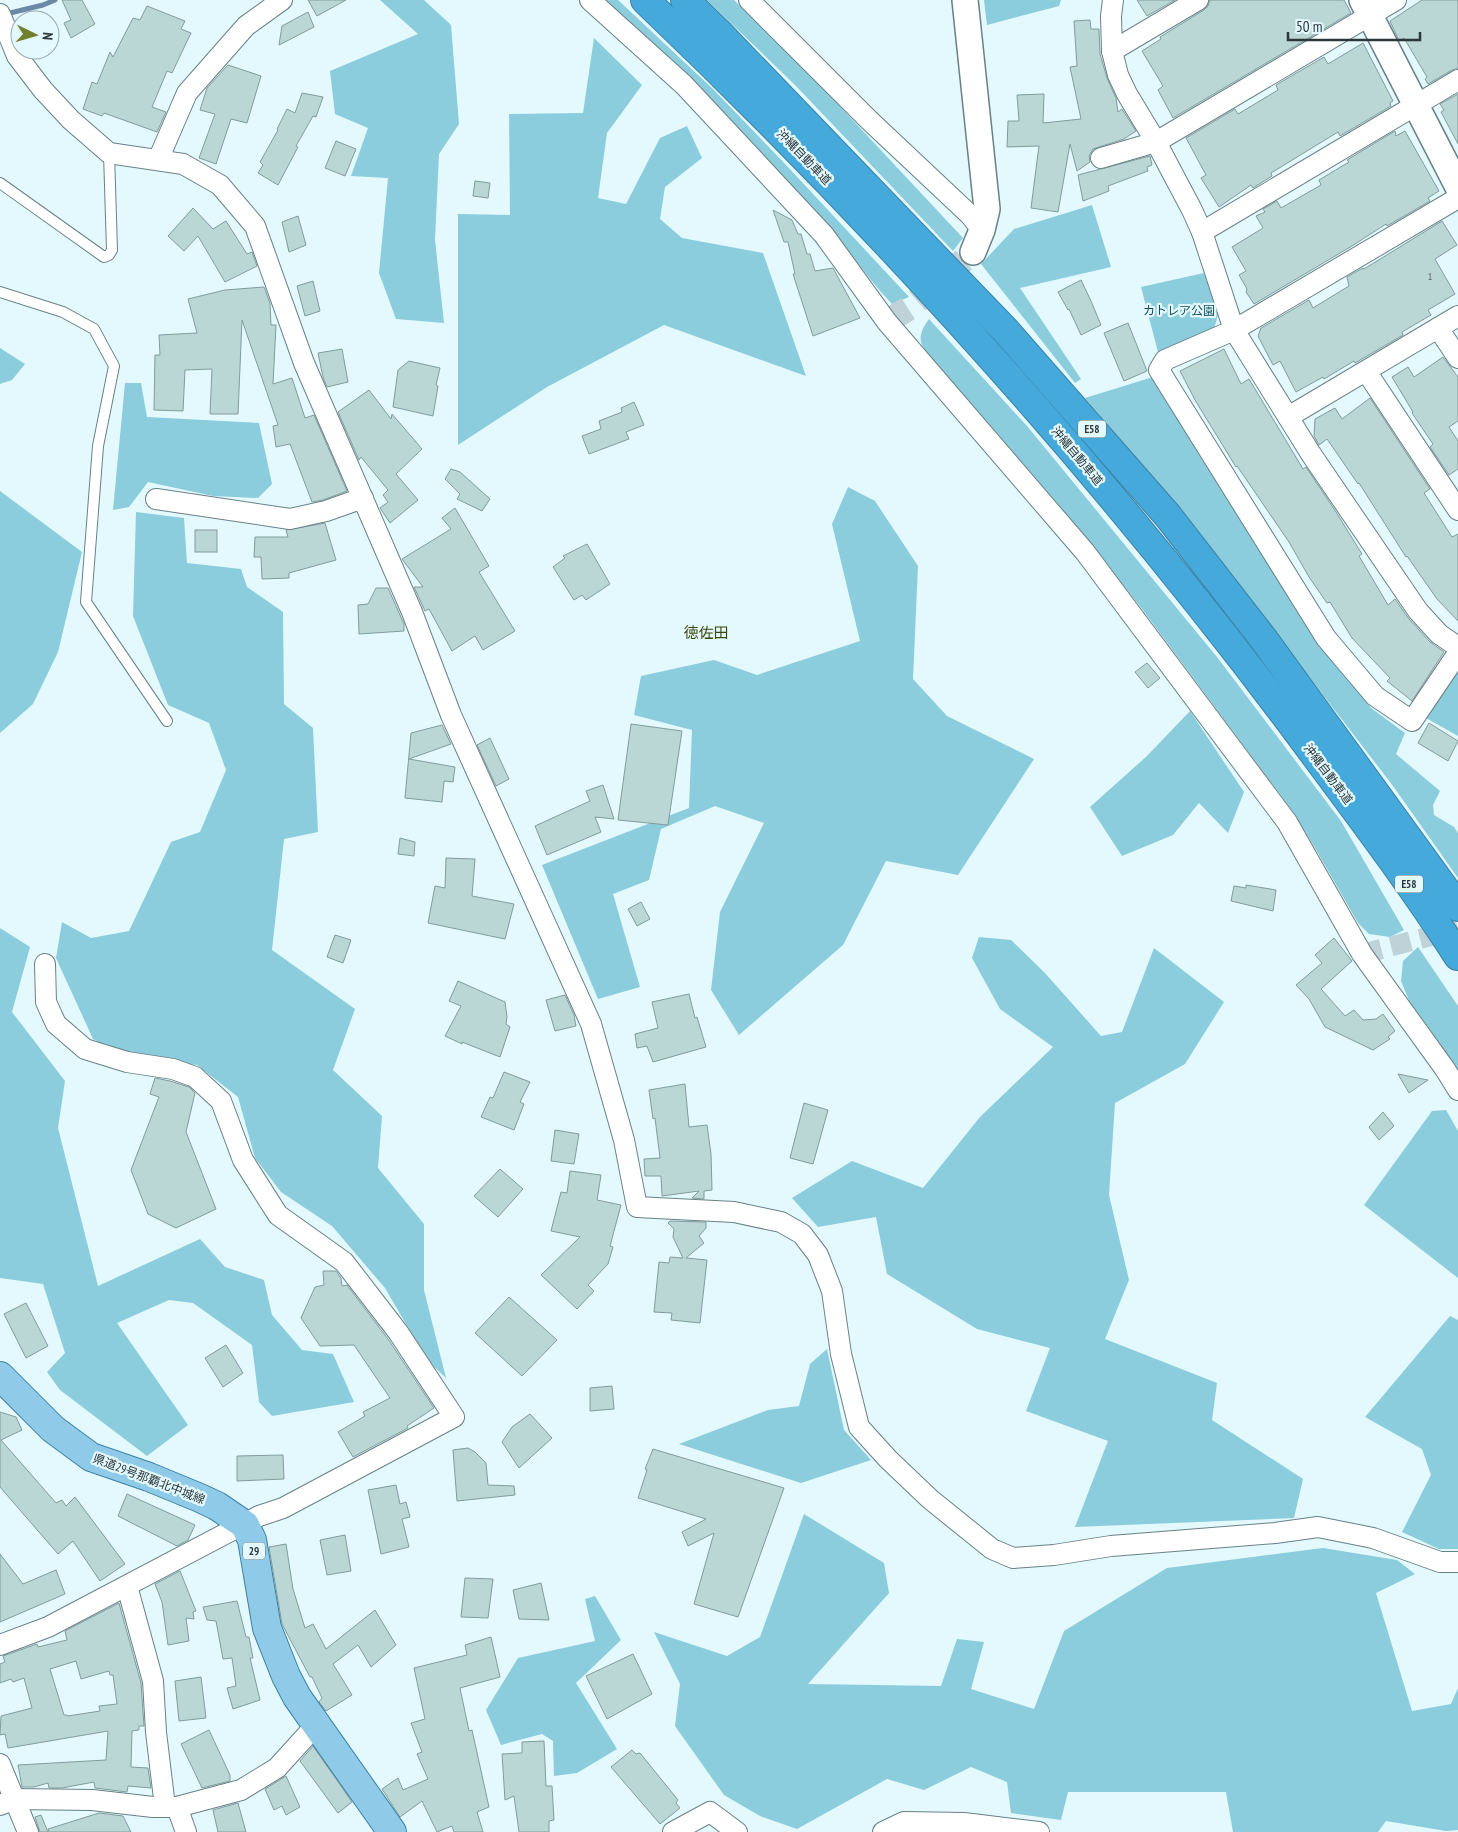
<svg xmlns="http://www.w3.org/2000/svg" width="1458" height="1832" font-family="'PT Sans Narrow','Noto Sans JP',sans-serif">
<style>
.green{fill:#8bcddc}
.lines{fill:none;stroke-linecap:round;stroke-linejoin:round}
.stream{stroke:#6b88a6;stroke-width:5}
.building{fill:#bad6d5;stroke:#819c9b;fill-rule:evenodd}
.minor-tunnel{stroke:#bed2d7;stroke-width:20;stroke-dasharray:20 10;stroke-linecap:butt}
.tertiary-tunnel{stroke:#bed2d7;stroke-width:25;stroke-dasharray:25 12;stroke-linecap:butt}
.service-casing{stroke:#688187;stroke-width:12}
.minor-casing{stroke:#688187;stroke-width:22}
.tertiary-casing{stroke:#688187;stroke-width:28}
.primary-casing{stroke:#3c81a3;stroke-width:30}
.motorway-casing{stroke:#3c81a3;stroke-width:30}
.service{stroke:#fff;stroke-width:10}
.minor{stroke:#fff;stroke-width:20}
.tertiary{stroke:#fff;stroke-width:25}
.primary{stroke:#8fcbe9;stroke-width:28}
.motorway{stroke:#45a9db;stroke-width:28}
.labels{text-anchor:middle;stroke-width:4.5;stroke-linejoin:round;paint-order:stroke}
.number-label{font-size:10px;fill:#505f61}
.shield{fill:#e3f9fe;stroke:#637175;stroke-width:1}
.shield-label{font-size:11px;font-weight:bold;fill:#2c373a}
.street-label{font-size:12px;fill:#2c373a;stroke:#e3f9fe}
.park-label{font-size:12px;fill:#114e5b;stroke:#e3f9fe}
.quarter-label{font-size:15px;fill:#3d460a;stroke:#e3f9fe}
</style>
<rect width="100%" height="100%" fill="#e3f9fe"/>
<g class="green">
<polygon points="380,0 424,0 451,25 459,124 439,154 435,240 444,323 396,319 379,273 388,178 351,176 368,128 335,114 330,71 418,34"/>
<path d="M605,0H618L713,89L787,166L909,297L892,304C868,279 849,250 826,225C762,155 695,88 628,20Z"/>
<polygon points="707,0 734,0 820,85 963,238 953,251 796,86"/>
<polygon points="984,0 1061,0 1059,6 987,25"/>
<polygon points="594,38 642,85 607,133 598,198 626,204 660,138 687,126 702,158 665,187 660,219 682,238 763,253 806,376 664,325 547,387 458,445 458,214 510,215 509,114 583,113"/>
<polygon points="1092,205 1111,267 1020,288 1081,379 1075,383 981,264 1014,229"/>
<polygon points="1204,273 1218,315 1214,329 1158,352 1141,287"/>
<path d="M929,319L1027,426L1217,657L1341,821L1404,930L1390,937L1369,934L1358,923L1315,848L1293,812L1142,609L1107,565L937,367C924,347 912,342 929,319Z"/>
<polygon points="0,348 25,364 12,380 0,384"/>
<polygon points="1153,377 1304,621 1371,708 1405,733 1396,754 1440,791 1433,805 1434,815 1454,827 1458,833 1458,878 1393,786 1184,514 1085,398"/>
<polygon points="125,383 141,383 147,417 259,423 272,484 258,498 213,496 148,482 129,507 113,510"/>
<polygon points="848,487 875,501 918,566 913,679 947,716 1034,759 958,875 886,861 843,945 739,1035 711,990 720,912 764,823 715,806 661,829 649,880 613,894 640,987 598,999 542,865 689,808 692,730 634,715 641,676 714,660 757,675 860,641 832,524"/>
<polygon points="0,491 82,552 58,652 33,704 0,733"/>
<polygon points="136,512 184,518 187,563 241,569 247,587 283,612 284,704 313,728 318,832 284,839 272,950 355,1009 333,1070 382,1116 378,1168 424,1224 424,1290 446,1378 427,1360 385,1288 332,1226 281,1192 255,1158 238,1097 197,1065 126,1057 93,1039 56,958 62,922 91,938 129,931 171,842 200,832 226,770 209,723 168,705 133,616"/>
<polygon points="1458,670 1458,736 1424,717"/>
<polygon points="1190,711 1244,792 1228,833 1199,803 1173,835 1122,856 1090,807 1147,756"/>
<polygon points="0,928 30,947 12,1012 65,1081 58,1128 98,1286 200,1239 225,1267 264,1280 272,1315 302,1350 333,1354 354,1402 272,1416 259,1402 252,1345 193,1303 169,1300 117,1323 188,1425 147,1456 60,1390 47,1372 65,1353 43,1284 0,1278"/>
<polygon points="979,937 1011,940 1044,972 1101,1036 1122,1032 1154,948 1224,1002 1185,1064 1115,1103 1109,1195 1129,1280 1105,1339 1217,1383 1212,1420 1303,1479 1294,1518 1075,1527 1108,1441 1026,1411 1050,1348 977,1329 887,1274 876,1217 818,1227 792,1198 852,1161 923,1188 980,1117 1053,1047 1000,1009 972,958"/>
<polygon points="1418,947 1458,1006 1458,1077 1410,1003 1401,981 1403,961"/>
<polygon points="1446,1110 1458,1131 1458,1278 1364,1205 1432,1111"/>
<polygon points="1450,1316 1458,1320 1458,1549 1439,1549 1402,1532 1431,1475 1422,1449 1365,1417"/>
<polygon points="827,1349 844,1430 871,1460 801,1483 679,1444 768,1410 799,1406 810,1364"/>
<polygon points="804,1514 884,1563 889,1593 808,1684 941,1686 957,1639 984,1642 971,1689 1034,1709 1064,1631 1167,1568 1323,1548 1397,1560 1415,1574 1376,1593 1412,1711 1451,1704 1458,1688 1458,1830 1446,1831 1386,1821 1378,1832 1233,1832 1226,1792 1068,1792 1061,1820 1011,1813 1007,1782 971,1767 924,1790 887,1779 797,1829 760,1816 724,1795 675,1726 680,1684 654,1632 727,1656 760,1637"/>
<polygon points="595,1596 621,1640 576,1683 617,1749 577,1773 554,1776 553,1741 542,1734 501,1745 486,1710 518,1658 595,1641 585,1599"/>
</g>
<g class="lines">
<polyline class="stream" points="10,13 43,5 55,0"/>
</g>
<g class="building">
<polygon points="62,0 82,0 95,24 71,38 64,23 71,20"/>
<polygon points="308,0 346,0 317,16"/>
<polygon points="1137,0 1175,0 1147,16"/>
<polygon points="1210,0 1344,0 1351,13 1173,118 1158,90 1163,86 1142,51 1161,39 1160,37 1204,10 1208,6"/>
<polygon points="1422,0 1458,0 1458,68 1452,70 1428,84 1425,79 1427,77 1404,38 1399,41 1390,21"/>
<polygon points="147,6 185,21 181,29 191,33 172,73 167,71 152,107 166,112 157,132 104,113 102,116 83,109 92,82 97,84 110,52 113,57 133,18 140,20"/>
<polygon points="308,12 314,27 279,45 282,26"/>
<polygon points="1090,20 1091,29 1099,29 1100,54 1107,78 1116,98 1118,112 1122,109 1136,131 1124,139 1093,149 1089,156 1090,162 1077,171 1070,144 1058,212 1031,208 1039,146 1007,147 1008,121 1019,121 1017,95 1044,94 1043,123 1081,119 1070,67 1077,66 1074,21"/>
<polygon points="1363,43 1393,101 1390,103 1391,106 1340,136 1338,132 1271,173 1272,176 1253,188 1251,185 1219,207 1201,178 1206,175 1186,138 1235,109 1238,114 1278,90 1276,85 1324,57 1328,64"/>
<polygon points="228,65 261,76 247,123 231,119 216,164 199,158 215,114 200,110 207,88"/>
<polygon points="302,93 323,97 316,117 313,116 296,146 298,147 278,185 258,173 263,165 260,162 278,130 277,129 287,109 295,113"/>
<polygon points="1458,94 1458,144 1441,112 1444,110 1440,104"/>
<polygon points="1395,131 1396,136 1405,131 1439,191 1428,198 1430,201 1387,226 1386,224 1352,246 1254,304 1246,292 1247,289 1239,275 1246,271 1232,247 1263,228 1256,216 1265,212 1263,209 1277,201 1281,208 1321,185 1319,180 1349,162 1347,160"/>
<polygon points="336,141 356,149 345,176 325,168"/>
<polygon points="1150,156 1152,165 1147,167 1148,171 1108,186 1109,191 1083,201 1078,175"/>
<polygon points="475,181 490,183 488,198 473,196"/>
<polygon points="193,208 213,229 226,221 247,254 252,252 257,266 225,282 198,236 184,251 168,236"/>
<polygon points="773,210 792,220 798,234 801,234 807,254 810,254 815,271 833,268 860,318 813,336 793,274 795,274 788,242 784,242"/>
<polygon points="298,216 306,245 289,252 282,222"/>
<polygon points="1442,221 1457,245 1435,259 1455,294 1428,310 1431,315 1402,332 1403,335 1355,363 1354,361 1324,379 1323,377 1296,392 1280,361 1273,365 1258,336 1261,328 1309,300 1313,308 1349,286 1347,277 1363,268 1364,269"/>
<polygon points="1081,280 1091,301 1101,325 1081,335 1069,309 1068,310 1058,292"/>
<polygon points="313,281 320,311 305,316 297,286"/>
<polygon points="264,287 270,303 271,325 276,325 273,384 292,378 305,418 314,415 347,491 323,500 312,502 290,444 276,447 273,426 278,425 242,320 238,414 210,414 212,369 185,370 183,411 154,410 155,355 160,355 159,335 197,333 188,299 225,290"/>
<polygon points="1128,323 1147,371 1124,381 1104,333"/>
<polygon points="342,349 348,382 327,387 323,377 318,353"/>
<polygon points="1224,349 1241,384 1249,379 1303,469 1306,467 1336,512 1362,554 1359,556 1388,605 1395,599 1409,619 1430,642 1444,652 1412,701 1387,681 1390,678 1352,638 1330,602 1327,603 1309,577 1289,542 1237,466 1236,467 1195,400 1180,371"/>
<polygon points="1443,357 1458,377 1458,421 1449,427 1458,441 1458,469 1449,475 1430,447 1433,444 1412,413 1413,412 1392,377 1408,367 1414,377"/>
<polygon points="409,361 440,368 436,385 438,386 433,416 393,407 398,370"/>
<polygon points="369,390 391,419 392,414 422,449 396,474 418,500 390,523 380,508 388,502 383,495 388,490 361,457 359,460 338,412"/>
<polygon points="1370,398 1430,489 1424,493 1452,537 1458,534 1458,621 1437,599 1407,556 1406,557 1359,483 1358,484 1327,439 1319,445 1314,436 1315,419 1335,408 1342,419"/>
<polygon points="634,402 644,425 626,432 629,439 589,454 582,436 601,429 599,421 622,412 621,408"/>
<polygon points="451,469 460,472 490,499 482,511 457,499 460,494 445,479"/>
<polygon points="455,508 489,566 479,572 515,631 483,650 475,636 452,651 429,609 425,611 414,587 423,587 402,559 451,529 442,518"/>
<polygon points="325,523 336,560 289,573 289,578 262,579 261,557 254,557 255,537 288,537 286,530"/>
<rect x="195" y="530" width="22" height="22"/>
<polygon points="587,544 610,584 586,600 582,595 574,600 553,567 565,558 563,556"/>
<polygon points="376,588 388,588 404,624 404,631 359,634 358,605 368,604"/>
<polygon points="1147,663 1160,678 1148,688 1135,672"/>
<polygon points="1429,723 1458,741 1448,761 1418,743"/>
<polygon points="631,724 682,731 668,825 618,820"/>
<polygon points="442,725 451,744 409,759 455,767 453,782 444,781 442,802 405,798 411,733"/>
<polygon points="490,738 509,779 496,786 477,745"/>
<polygon points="603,785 614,819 595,817 601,832 547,855 535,826 590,801 586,791"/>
<polygon points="400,838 415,842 414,856 398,854"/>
<polygon points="446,858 475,859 472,896 514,904 505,939 428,923 435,886 445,888"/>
<polygon points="1246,885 1276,890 1273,911 1231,901 1234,886 1246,888"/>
<polygon points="641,902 650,919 637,926 628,909"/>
<polygon points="335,935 351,940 343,963 327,957"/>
<polygon points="1334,938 1352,961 1321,989 1345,1016 1354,1010 1363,1020 1376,1019 1383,1014 1395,1031 1388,1037 1390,1039 1373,1050 1325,1027 1309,999 1296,985 1322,963 1315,955"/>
<polygon points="458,981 505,1002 507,1017 506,1024 510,1027 500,1057 462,1042 462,1044 445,1036 461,1006 449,1001"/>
<polygon points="689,994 695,1018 697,1017 706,1047 653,1062 647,1046 637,1048 635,1034 658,1028 652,1002"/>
<polygon points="565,995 574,1015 576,1026 555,1031 546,1000"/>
<polygon points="504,1072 530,1082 520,1102 524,1104 514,1130 481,1117 490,1097 493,1098"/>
<polygon points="1398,1074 1428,1080 1409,1093"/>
<polygon points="155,1078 170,1081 189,1087 195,1093 186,1132 216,1209 176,1228 148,1214 131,1170 159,1097 150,1094"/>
<polygon points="685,1084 689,1127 707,1125 711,1154 712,1190 704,1191 704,1199 692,1198 699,1191 662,1196 661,1176 645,1176 644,1159 660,1158 655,1118 653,1119 649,1090"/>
<polygon points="804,1103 828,1110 813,1164 790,1158"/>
<polygon points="1383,1112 1394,1126 1379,1140 1369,1127"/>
<polygon points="555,1130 579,1134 574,1164 551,1161"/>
<polygon points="500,1169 523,1189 498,1217 474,1196"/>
<polygon points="570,1171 601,1175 597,1200 621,1205 610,1246 613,1247 608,1264 588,1285 594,1291 577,1309 541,1275 580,1237 551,1231 561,1192 567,1193"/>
<polygon points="670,1221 706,1222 706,1228 699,1236 704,1243 686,1258 707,1260 700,1323 671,1320 672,1313 654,1312 659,1262 669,1263 670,1257 683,1258 673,1237 674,1229 668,1223"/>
<polygon points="323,1271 336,1271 341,1278 342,1286 347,1285 388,1339 434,1408 407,1426 408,1428 353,1457 338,1432 365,1416 363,1412 390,1398 354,1345 320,1346 301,1318 315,1287 324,1285"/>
<polygon points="509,1297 557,1340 522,1376 475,1333"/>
<polygon points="26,1303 48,1346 26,1358 4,1314"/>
<polygon points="226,1345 243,1373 223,1387 205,1358"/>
<polygon points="612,1386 614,1409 590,1411 590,1388"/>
<polygon points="0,1412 16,1417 22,1430 1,1440 56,1503 62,1500 66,1506 75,1497 125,1564 100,1581 73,1541 58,1554 0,1487"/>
<polygon points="530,1414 552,1438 519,1468 502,1442 512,1427"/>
<polygon points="468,1448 475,1452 486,1463 488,1485 514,1486 515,1495 457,1501 453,1450"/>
<polygon points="653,1449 784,1488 738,1617 694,1604 714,1533 688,1546 682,1532 706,1519 638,1498 647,1470 645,1469"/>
<polygon points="283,1455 284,1479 237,1481 237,1456"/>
<polygon points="396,1485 400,1504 406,1502 410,1517 402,1519 409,1547 381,1554 368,1490"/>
<polygon points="127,1494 195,1525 188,1540 177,1546 118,1516"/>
<polygon points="345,1535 351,1571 327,1575 320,1540"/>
<polygon points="286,1544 293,1589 305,1628 313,1624 326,1649 375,1610 396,1645 371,1667 358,1645 333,1664 352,1695 326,1711 319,1702 322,1698 312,1677 310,1677 282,1624 269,1547"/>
<polygon points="0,1554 23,1584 56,1570 65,1594 0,1622"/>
<polygon points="180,1571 196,1611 193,1612 194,1619 186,1618 189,1641 168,1645 162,1602 155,1584"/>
<polygon points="465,1578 493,1579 488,1618 461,1617"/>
<polygon points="541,1583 549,1620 519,1619 513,1590"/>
<polygon points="237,1601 246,1637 249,1637 253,1658 250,1658 260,1700 233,1709 227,1688 236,1686 232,1658 223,1659 216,1621 207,1620 203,1607"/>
<path d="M119,1603L141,1683L144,1726H139V1730L132,1731L131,1767L148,1768L151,1788L128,1786L127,1792L95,1788L94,1782L62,1788H49L48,1783L34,1787H22L18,1765L106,1760L108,1731L8,1748L5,1734L0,1735L1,1716L32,1708L24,1678L13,1682L11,1679L0,1683V1664L5,1662L3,1656L37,1644L38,1647L67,1640L65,1631ZM76,1661L81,1679L109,1671L110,1675H113L117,1704L99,1706L100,1711L68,1716L67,1715H64L50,1669Z"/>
<polygon points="491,1637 500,1677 460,1688 469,1731 472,1730 489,1807 477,1812 483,1832 454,1832 452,1826 437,1832 422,1801 400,1817 382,1789 398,1778 403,1790 428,1779 417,1754 422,1752 411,1723 425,1719 414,1668 467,1655 465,1645"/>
<polygon points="633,1654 652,1694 607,1719 586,1676"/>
<polygon points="201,1677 206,1718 179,1721 175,1681"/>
<polygon points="209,1730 230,1775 230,1781 202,1788 181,1744"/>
<polygon points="544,1741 546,1786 552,1786 554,1820 549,1821 549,1832 519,1832 514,1796 505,1800 502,1754 522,1753 522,1742"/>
<polygon points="313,1746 352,1802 338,1813 300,1761"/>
<polygon points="632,1750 636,1754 640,1753 678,1800 676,1803 680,1808 660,1824 611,1767"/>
<polygon points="286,1776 300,1807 286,1815 282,1806 274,1810 265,1789"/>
<polygon points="238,1803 246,1832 218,1832 213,1810"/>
<polygon points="99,1813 123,1816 131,1832 49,1832 48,1829"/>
<polygon points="41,1815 48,1832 40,1832 35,1817"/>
</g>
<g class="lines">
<polyline class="minor-tunnel" points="1362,954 1458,929"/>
<polyline class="tertiary-tunnel" points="887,322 909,308 973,252"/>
<g class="service-casing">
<g id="service">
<polyline points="0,183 104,257 109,255 112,250 109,153"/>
<polyline points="0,292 63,312 94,329 114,366 98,446 86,602 167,721"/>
</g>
</g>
<g class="minor-casing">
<g id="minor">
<polyline points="590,0 684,85 824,235 887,322 1085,552 1287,822 1362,954 1445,1069 1458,1090"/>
<polyline points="749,0 869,120 970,215 982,230"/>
<polyline points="1113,0 1111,16 1112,51 1118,75 1127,94 1156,142 1192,210 1202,232 1234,330 1311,454 1418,611 1439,634 1458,647"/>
<polyline points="0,14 17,56 43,90 71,120 109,153 183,164 220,185 255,226 304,363 412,612 451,715 591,1024 624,1140 637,1207 734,1212 781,1222 802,1234 818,1255 832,1291 841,1354 859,1427 888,1459 930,1499 992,1549 1013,1558 1054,1555 1111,1546 1275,1533 1318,1527 1373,1538 1440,1562 1458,1562"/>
<polyline points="1112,51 1198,0"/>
<polyline points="1101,158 1156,142 1396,0"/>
<polyline points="158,160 187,93 246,26 282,0"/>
<polyline points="1458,198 1234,330 1165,360 1159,370 1326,638 1375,696 1412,721 1458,653"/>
<polyline points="1202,232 1458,80"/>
<polyline points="1438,328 1458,358"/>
<polyline points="1366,371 1458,510"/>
<polyline points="1288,417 1458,316"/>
<polyline points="156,499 290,519 326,511 363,498"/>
<polyline points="127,1586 153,1681 156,1732 165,1807"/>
<polyline points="0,1645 48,1627 259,1516 283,1508 454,1417 398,1332 344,1262 278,1215 243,1160 221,1101 195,1077 173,1069 127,1062 85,1049 56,1024 46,1002 45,964"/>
<polyline points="0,1764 28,1832"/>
<polyline points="0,1805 15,1799 92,1800 153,1807 177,1807 241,1790 277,1768 316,1725"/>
<polyline points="177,1807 186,1832"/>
<polyline points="673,1832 710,1812 737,1832"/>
<polyline points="883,1832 904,1822 964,1823 1039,1832"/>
</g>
</g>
<g class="tertiary-casing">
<g id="tertiary">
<polyline points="965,0 987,209 982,230 973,252"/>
<polyline points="1362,0 1458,187"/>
</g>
</g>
<g class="primary-casing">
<polyline id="primary" points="0,1376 53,1429 91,1457 149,1477 200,1498 217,1506 245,1525 252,1540 267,1628 286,1676 297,1697 392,1832"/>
</g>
<g class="motorway-casing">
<g id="motorway">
<path d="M645,0C883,227 1103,471 1300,735C1354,808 1409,880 1458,956"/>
<polyline points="685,0 718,32 1005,330 1168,516 1265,641 1458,907"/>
</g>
</g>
<use href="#service" class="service"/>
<use href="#minor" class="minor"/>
<use href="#tertiary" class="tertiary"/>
<use href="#primary" class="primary"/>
<use href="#motorway" class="motorway"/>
</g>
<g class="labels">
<g class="number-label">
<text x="1430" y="280">1</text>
</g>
<g class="shield">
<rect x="1078" y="420.5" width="28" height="17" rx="4"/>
<rect x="1395" y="875.5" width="28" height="17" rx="4"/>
<rect x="243" y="1542.5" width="22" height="17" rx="4"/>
</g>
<g class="shield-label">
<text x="1092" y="433">E58</text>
<text x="1409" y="888">E58</text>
<text x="254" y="1555">29</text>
</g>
<g class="street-label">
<text transform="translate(804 157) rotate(46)" y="4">沖縄自動車道</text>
<text transform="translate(1077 456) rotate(50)" y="4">沖縄自動車道</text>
<text transform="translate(1328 774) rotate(53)" y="4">沖縄自動車道</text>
<text transform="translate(149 1479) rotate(21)" y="4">県道29号那覇北中城線</text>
</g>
<g class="park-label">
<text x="1179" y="315">カトレア公園</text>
</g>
<g class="quarter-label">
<text x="706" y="638">徳佐田</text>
</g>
</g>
<g transform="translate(35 35) rotate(95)"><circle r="24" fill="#e3f9fe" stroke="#9aabb0"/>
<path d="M0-4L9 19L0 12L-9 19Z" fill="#727f2d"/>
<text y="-8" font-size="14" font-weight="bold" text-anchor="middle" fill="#2c373a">N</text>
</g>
<path d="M1288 32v8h132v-8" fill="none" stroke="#2c373a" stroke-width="2.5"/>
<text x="1296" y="32" font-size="15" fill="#2c373a" stroke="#e3f9fe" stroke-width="4" paint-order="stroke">50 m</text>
</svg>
